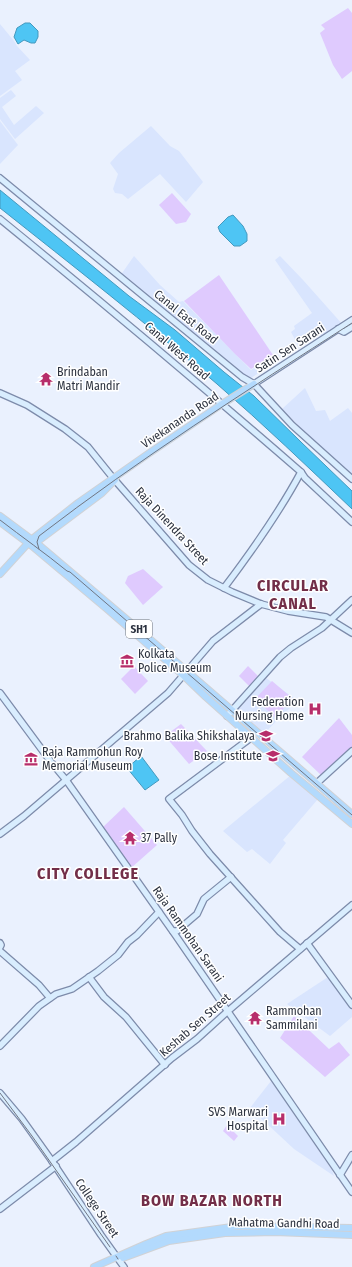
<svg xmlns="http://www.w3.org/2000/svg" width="352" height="1267" font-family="'Fira Sans Condensed',sans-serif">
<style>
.built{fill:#d9e5fe}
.green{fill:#dfcafe}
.water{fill:#4ec5f4;stroke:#4499be}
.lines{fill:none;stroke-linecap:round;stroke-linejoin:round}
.secondary-casing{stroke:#7d8baa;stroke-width:8}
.primary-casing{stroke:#d1d2d5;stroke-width:8}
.secondary{stroke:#d9edfe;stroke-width:5.5}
.primary{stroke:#b3dafd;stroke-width:6}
.tram{stroke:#707683;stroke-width:1}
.labels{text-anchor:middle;stroke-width:3;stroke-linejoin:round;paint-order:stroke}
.shield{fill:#fff;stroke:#6b7079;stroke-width:1}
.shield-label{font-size:11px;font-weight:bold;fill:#2c323f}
.street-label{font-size:12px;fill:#2c323f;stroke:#fff}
.poi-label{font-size:12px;fill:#2c323f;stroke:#fff;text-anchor:start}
.district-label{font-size:16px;font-weight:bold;letter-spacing:1px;fill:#722e48;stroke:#fff}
</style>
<rect width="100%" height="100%" fill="#eaf1fe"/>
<g class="built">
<polygon points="0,24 14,41 17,46 30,60 15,71 22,80 0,96"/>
<polygon points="11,90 16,96 2,107 14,125 36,106 44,113 15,139 0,119 0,98"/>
<polygon points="0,121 18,145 0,164"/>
<polygon points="151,126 170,146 179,151 203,182 186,202 160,174 128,199 122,194 115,193 113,189 118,174 110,163 119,153"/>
<polygon points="134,256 160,285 179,302 183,301 251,370 273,356 276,362 251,378 242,376 120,276"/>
<polygon points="280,256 303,280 343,325 329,333 325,333 299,347 291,332 295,329 294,326 312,313 275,260"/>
<polygon points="305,388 316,411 325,410 330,421 348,408 352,413 352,477 306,433 282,409"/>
<polygon points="266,678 298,701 281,716 264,734 237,711"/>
<polygon points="291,775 318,799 283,840 286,843 270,864 252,849 247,852 223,831"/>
<polygon points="328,977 352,1009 352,1017 330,1036 287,1004"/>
<polygon points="271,1081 332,1170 334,1176 294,1149 250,1108"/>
</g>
<g class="green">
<polygon points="348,8 352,13 352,71 342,79 333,65 320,33 325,29 321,25"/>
<polygon points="172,193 191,214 186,222 176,224 159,205"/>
<polygon points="219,275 273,355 251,369 235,354 184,301"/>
<polygon points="143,569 163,587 143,605 125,583 128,576"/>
<polygon points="134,666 148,681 135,694 121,679"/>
<polygon points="248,666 258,676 249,686 239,676"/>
<polygon points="272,681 292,698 276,718 255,699"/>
<polygon points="339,718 352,735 352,747 321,775 302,757"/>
<polygon points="181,724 207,751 189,764 165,736"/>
<polygon points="124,807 157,845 131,868 102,828"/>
<polygon points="294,1016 329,1049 339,1042 350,1055 325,1077 280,1038"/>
<polygon points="227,1125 238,1136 234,1141 223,1131"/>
</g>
<g class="water">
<polygon points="25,23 30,23 38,31 38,37 35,43 31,43 24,40 18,44 14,37 17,28"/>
<path d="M0,190L129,296L175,330L224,372L254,396L301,442L352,491V509C308,467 263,424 217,384C146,323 73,266 0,208Z"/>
<polygon points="233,215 243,226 247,234 247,241 240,246 234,246 220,232 218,227 228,217"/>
<polygon points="141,756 159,780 145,790 127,768"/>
</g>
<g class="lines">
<g class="secondary-casing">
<g id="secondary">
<polyline points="0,178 242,377 254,384 292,425 352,479"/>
<path d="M0,219C102,302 202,386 301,472L305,478L352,522"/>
<polyline points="338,329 344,332 352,327"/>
<polyline points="254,384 352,320"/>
<polyline points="0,393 27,405 65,429 88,447 113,478 189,565 208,580 232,592 261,604 288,611 326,617 352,633"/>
<path d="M224,588C252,551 279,513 301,472"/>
<polyline points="0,693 51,762 66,780 176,936 352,1192"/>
<polyline points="227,716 280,657 291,648 322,628 352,600"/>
<polyline points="252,737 169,799 182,815 192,831 210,854 280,932 300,949"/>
<polyline points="317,783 352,751"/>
<polyline points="0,834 24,816 168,693 213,641 261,604"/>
<polyline points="173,931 177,931 197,914 204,899 231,877"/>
<polyline points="0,943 1,945 0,947"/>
<polyline points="307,943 352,1005"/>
<polyline points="0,951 39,985 50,998"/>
<polyline points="89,977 104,997 126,1017 165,1065"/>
<polyline points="0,1046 39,1006 56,994 72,989 98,971 118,955 128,942 137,935 159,912"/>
<polyline points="0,1093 22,1119 52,1161 101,1235 124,1267"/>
<polyline points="52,1161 76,1142 172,1058 197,1039 228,1011 352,905"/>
<polyline points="340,1175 352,1155"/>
<polyline points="0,1209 56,1166"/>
</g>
</g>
<g class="primary-casing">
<g id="primary">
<polyline points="0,516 39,545 137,628 352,814"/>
<polyline points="0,522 32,546 107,609 184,676 206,697 291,773 352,824"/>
<polyline points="34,544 102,493 115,480"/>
<polyline points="0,574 31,540 78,503 148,454 222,404 254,384"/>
<polyline points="123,1258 169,1241 225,1233 275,1232 352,1235"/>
<polyline points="94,1267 146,1244 166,1236 181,1234 239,1226 352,1228"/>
</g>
</g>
<use href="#secondary" class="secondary"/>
<use href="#primary" class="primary"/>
<g class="tram">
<path d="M0,520C22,537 45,553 67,571L70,572L352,815"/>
<path d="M39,549L37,542L39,536C139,459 246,391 352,323"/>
<polyline points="0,1093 32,1136 110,1247"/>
<polyline points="116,1256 118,1259"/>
</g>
</g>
<defs>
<g id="temple-bare" transform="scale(1.08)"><path d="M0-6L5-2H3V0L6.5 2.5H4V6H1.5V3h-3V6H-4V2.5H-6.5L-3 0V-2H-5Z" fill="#b72d6a" stroke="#fff" stroke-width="2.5" paint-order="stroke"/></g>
<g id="museum-bare" transform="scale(1.08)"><path d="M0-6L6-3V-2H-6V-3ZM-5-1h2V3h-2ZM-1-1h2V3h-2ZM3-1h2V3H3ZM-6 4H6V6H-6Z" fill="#b72d6a" stroke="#fff" stroke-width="2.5" paint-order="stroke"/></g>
<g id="hospital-bare" transform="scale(1.08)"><path d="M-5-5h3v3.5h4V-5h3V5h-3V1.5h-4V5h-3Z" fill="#b72d6a" stroke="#fff" stroke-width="2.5" paint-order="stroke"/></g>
<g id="school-bare" transform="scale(1.08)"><path d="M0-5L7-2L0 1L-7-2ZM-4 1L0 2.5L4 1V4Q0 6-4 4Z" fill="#b72d6a" stroke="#fff" stroke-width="2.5" paint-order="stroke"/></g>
<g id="university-bare" transform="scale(1.08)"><path d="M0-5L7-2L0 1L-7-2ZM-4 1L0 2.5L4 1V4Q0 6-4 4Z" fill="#b72d6a" stroke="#fff" stroke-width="2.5" paint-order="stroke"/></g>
</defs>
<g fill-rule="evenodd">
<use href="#temple-bare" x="46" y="379"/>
<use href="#museum-bare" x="127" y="661"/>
<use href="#hospital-bare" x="315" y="709"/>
<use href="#school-bare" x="266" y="736"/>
<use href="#university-bare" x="273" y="756"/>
<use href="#museum-bare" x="31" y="759"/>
<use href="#temple-bare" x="130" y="838"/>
<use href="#temple-bare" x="255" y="1018"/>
<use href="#hospital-bare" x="279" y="1119"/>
</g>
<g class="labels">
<rect class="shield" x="126" y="620" width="26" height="18" rx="3"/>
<g class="shield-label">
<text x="139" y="633">SH1</text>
</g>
<g class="street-label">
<text transform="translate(186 317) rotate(39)" y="4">Canal East Road</text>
<text transform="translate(290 348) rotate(-33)" y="4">Satin Sen Sarani</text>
<text transform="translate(177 351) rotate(41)" y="4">Canal West Road</text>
<text transform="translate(180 420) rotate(-34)" y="4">Vivekananda Road</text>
<text transform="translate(172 526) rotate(47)" y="4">Raja Dinendra Street</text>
<text transform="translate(188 934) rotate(55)" y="4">Raja Rammohan Sarani</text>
<text transform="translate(195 1025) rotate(-41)" y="4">Keshab Sen Street</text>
<text transform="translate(97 1208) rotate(56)" y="4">College Street</text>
<text transform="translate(284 1223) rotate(1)" y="4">Mahatma Gandhi Road</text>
</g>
<g class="poi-label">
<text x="57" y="376">Brindaban<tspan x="57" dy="14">Matri Mandir</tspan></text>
<text x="138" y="658">Kolkata<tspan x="138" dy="14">Police Museum</tspan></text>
<text x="304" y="706" text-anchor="end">Federation<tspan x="304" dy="14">Nursing Home</tspan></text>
<text x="255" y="740" text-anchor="end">Brahmo Balika Shikshalaya</text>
<text x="42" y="756">Raja Rammohun Roy<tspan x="42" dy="14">Memorial Museum</tspan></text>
<text x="262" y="760" text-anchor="end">Bose Institute</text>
<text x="141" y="842">37 Pally</text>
<text x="266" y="1015">Rammohan<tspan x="266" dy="14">Sammilani</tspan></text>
<text x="268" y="1116" text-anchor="end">SVS Marwari<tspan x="268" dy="14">Hospital</tspan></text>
</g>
<g class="district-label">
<text x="293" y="591">CIRCULAR<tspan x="293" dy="18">CANAL</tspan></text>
<text x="88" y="879">CITY COLLEGE</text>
<text x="212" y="1206">BOW BAZAR NORTH</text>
</g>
</g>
</svg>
